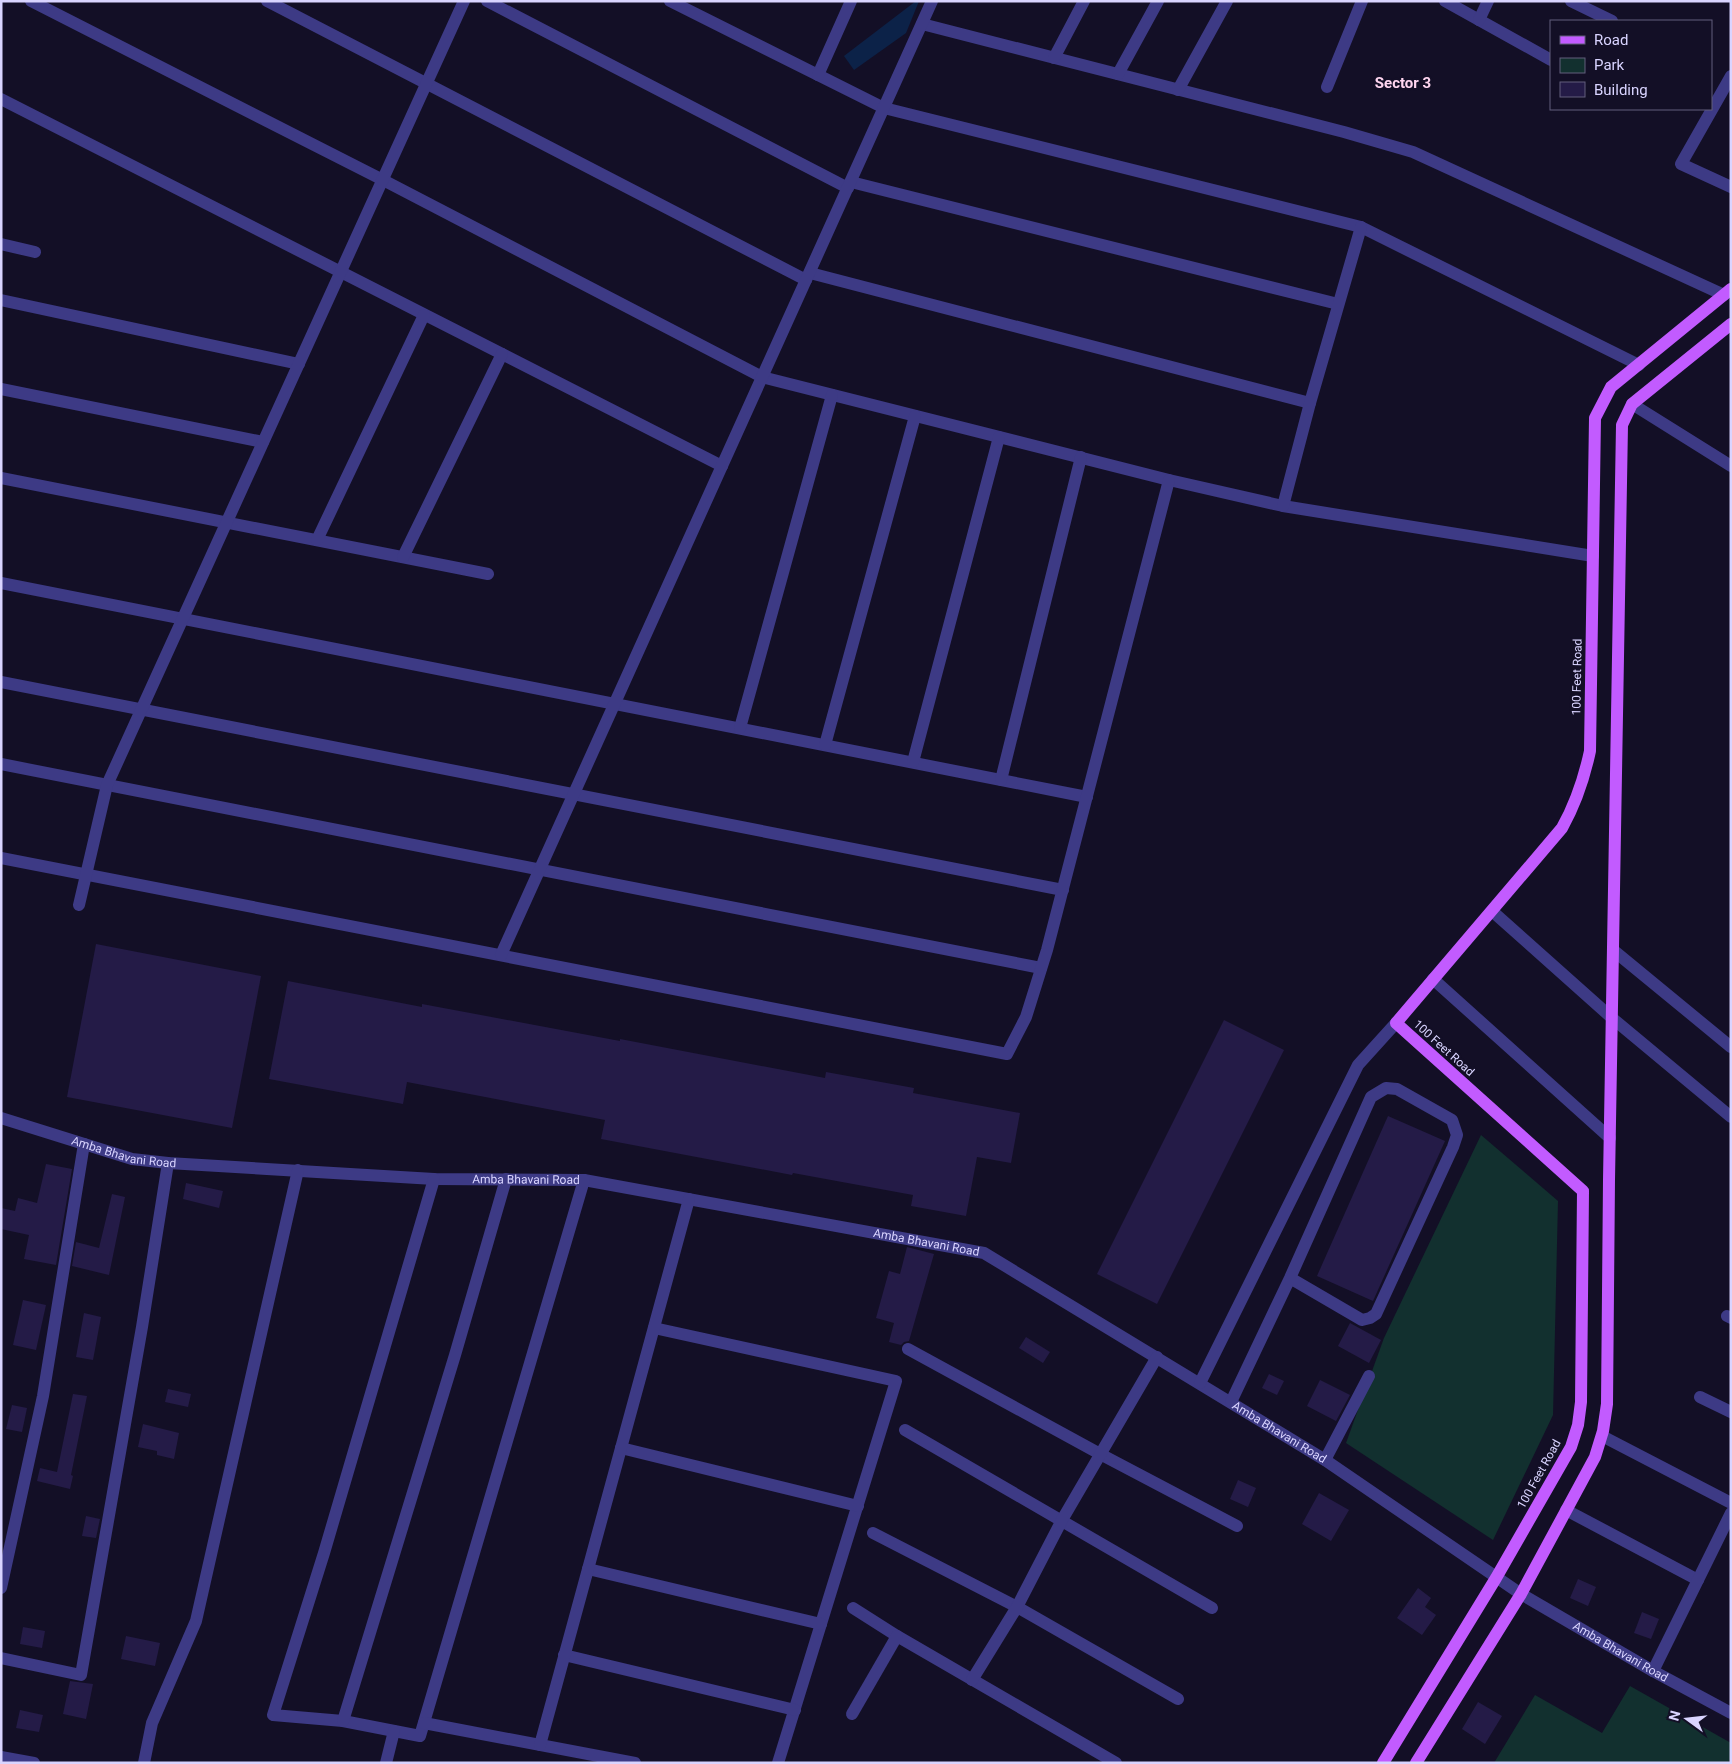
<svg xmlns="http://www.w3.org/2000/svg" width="1732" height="1764" font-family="Roboto,sans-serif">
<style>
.green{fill:#12302f}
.water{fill:#0c2248}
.building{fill:#241b47}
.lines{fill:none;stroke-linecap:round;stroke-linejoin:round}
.minor{stroke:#3d3a85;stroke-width:12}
.major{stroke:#c25bff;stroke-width:12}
.labels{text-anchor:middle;stroke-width:4.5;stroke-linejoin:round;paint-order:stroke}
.street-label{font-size:12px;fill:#d9d4ff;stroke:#130f26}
.quarter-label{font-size:15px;font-weight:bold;fill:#ffd6f0;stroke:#130f26}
</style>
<rect width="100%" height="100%" fill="#130f26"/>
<g class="green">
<polygon points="1481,1135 1558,1201 1553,1415 1493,1540 1346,1443 1384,1338"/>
<polygon points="1630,1686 1731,1743 1731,1757 1728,1763 1494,1763 1535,1695 1602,1733"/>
</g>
<polygon class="water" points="916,1 919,1 906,33 854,70 844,56"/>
<g class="building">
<polygon points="96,944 261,976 232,1128 67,1097"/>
<polygon points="288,981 422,1007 422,1004 620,1041 620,1039 825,1078 826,1072 914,1088 913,1093 1020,1113 1011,1163 977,1157 966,1216 911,1206 913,1195 793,1173 792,1175 601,1139 605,1120 407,1082 403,1104 269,1079"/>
<polygon points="1224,1020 1284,1050 1157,1304 1097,1274"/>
<polygon points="1388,1116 1445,1141 1373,1301 1317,1276"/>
<polygon points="46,1164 72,1169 56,1265 24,1259 29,1235 1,1229 1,1208 15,1211 18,1198 37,1203"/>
<polygon points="186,1183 223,1191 219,1208 183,1199"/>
<polygon points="112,1194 125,1197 109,1275 72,1266 76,1242 99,1248"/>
<polygon points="907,1247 934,1254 909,1341 904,1342 901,1345 889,1342 894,1323 876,1318 889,1271 900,1274"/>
<polygon points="23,1300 46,1305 36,1350 13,1345"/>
<polygon points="84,1313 101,1317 93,1360 76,1357"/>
<polygon points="1350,1323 1381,1340 1369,1363 1338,1346"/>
<polygon points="1026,1337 1050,1352 1043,1363 1019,1348"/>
<polygon points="1269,1374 1284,1381 1277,1395 1262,1388"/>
<polygon points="1320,1380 1350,1395 1336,1421 1307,1406"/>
<polygon points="168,1389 191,1394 188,1407 165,1402"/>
<polygon points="73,1394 87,1396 71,1475 73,1476 70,1489 37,1481 40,1468 57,1472"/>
<polygon points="12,1405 27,1408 22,1432 6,1429"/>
<polygon points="143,1424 179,1433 174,1459 157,1455 157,1451 138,1447"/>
<polygon points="1238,1480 1256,1488 1248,1507 1230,1499"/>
<polygon points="1319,1493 1349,1510 1331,1541 1302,1524"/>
<polygon points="86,1516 100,1519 96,1538 82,1536"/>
<polygon points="1578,1579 1596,1587 1588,1606 1570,1598"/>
<polygon points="1418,1588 1431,1598 1425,1607 1436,1615 1422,1635 1397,1618"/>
<polygon points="1642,1612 1659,1619 1651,1639 1634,1633"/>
<polygon points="23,1627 45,1631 42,1648 20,1644"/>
<polygon points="126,1636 160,1643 155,1666 121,1659"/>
<polygon points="70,1681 93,1684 86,1719 63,1714"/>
<polygon points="1478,1702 1502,1716 1485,1744 1462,1729"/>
<polygon points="20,1710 43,1715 39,1732 16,1728"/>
</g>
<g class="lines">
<g class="minor">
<polyline points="31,1 383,180 762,377 1169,480 1283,506 1593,556"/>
<polyline points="267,1 806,280"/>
<polyline points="487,1 848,188"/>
<polyline points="670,1 884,108 1361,227 1639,365"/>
<polyline points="1445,1 1551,60"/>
<polyline points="1571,1 1612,21"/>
<polyline points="1479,20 1488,1"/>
<polyline points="922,24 1344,132 1413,152 1724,295"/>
<polyline points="1054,58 1084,1"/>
<polyline points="1118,74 1158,1"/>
<polyline points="818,75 851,1"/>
<polyline points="1731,76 1681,164 1731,187"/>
<polyline points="1327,87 1362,1"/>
<polyline points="1178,90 1227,1"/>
<polyline points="1,99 722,466"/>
<polyline points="851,182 1338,304"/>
<polyline points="1,244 35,252"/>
<polyline points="810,273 1310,403"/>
<polyline points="1,300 299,364"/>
<polyline points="1,389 263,442"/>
<polyline points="1632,404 1731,466"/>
<polyline points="1,478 488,574"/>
<polyline points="1283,506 1310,403 1361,227"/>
<polyline points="317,540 424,315"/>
<polyline points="403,557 502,354"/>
<polyline points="1,583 1087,797"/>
<polyline points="1,682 1063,890"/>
<polyline points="740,728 832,395"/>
<polyline points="825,745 915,416"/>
<polyline points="913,762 999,437"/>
<polyline points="1,764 1041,968"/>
<polyline points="1001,780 1081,457"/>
<polyline points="1,858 1007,1054 1026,1017 1047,950 1169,480"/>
<polyline points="79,905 107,785 464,1"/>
<polyline points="1492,911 1612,1018 1731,1117"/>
<polyline points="1613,950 1731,1047"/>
<polyline points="501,955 932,1"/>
<polyline points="1433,979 1610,1138"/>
<path id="s1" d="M1,1118L132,1159L168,1163L434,1179L584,1180L984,1253L1325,1460L1521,1594L1653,1671L1731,1713"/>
<polyline points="434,1179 324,1553 273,1715 343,1721 420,1736 584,1180"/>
<polyline points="1727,1316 1731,1318"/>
<polyline points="654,1328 896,1381 778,1763"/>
<polyline points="908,1349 1102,1455 1237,1526"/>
<polyline points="1200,1383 1358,1065 1396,1023"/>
<polyline points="1700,1397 1731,1412"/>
<polyline points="1231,1402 1290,1278 1371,1097 1386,1088 1397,1089 1452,1120 1457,1135 1453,1147 1376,1314 1370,1318 1362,1320 1290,1278"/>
<polyline points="905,1430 1212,1608"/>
<polyline points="1602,1436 1731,1503"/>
<polyline points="621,1448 858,1506"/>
<polyline points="1325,1460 1369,1376"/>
<polyline points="1566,1510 1698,1580"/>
<polyline points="873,1533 1017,1607 1178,1699"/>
<polyline points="588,1569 821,1624"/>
<polyline points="1,1588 43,1396 84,1144"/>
<polyline points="853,1608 897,1636 1116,1763"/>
<polyline points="564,1655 795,1710"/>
<polyline points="1,1658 81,1675 142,1327 168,1163"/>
<polyline points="1653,1671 1731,1513"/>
<polyline points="972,1680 1017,1607 1062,1520 1157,1357"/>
<polyline points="852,1714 897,1636"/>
<polyline points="343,1721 455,1355 506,1179"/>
<polyline points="424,1723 635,1763"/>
<polyline points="540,1745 689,1199"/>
<polyline points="1,1757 34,1763"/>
<polyline points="144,1763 152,1723 196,1621 298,1170"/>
<polyline points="386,1763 394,1731"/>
</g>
<g class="major">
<path d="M1383,1763L1496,1578L1571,1447L1578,1425L1581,1402L1583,1191L1396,1023L1562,828C1576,803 1584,779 1590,751L1595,418L1611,387L1731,289"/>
<polyline points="1416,1763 1521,1594 1595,1457 1603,1431 1607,1404 1609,1180 1622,425 1632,404 1731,324"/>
</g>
</g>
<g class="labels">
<g class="street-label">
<text transform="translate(1577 677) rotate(-89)" y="4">100 Feet Road</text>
<text transform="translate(1444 1048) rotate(42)" y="4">100 Feet Road</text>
<text dy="4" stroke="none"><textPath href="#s1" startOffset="128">Amba Bhavani Road</textPath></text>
<text dy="4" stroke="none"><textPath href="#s1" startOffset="532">Amba Bhavani Road</textPath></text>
<text dy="4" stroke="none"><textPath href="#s1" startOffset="938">Amba Bhavani Road</textPath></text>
<text dy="4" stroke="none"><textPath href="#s1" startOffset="1342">Amba Bhavani Road</textPath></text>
<text transform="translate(1539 1474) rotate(-61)" y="4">100 Feet Road</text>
<text dy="4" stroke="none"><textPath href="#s1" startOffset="1748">Amba Bhavani Road</textPath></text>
</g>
<g class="quarter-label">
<text x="1403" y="88">Sector 3</text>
</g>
</g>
<rect width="1732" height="1764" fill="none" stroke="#d9d4ff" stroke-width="5"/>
<rect x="1550" y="20" width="162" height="90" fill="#130f26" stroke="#625e7d"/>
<rect x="1560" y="36" width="25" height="8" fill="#c25bff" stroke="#625e7d"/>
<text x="1594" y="45" font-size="15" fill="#d9d4ff">Road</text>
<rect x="1560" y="58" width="25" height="15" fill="#12302f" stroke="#625e7d"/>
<text x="1594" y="70" font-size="15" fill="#d9d4ff">Park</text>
<rect x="1560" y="82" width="25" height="15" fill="#241b47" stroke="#625e7d"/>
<text x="1594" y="95" font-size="15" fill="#d9d4ff">Building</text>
<g transform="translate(1687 1719) rotate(285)" stroke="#130f26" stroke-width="4" paint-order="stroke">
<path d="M0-4L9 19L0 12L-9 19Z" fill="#d9d4ff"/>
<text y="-8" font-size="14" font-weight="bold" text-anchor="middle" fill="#d9d4ff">N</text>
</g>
</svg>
